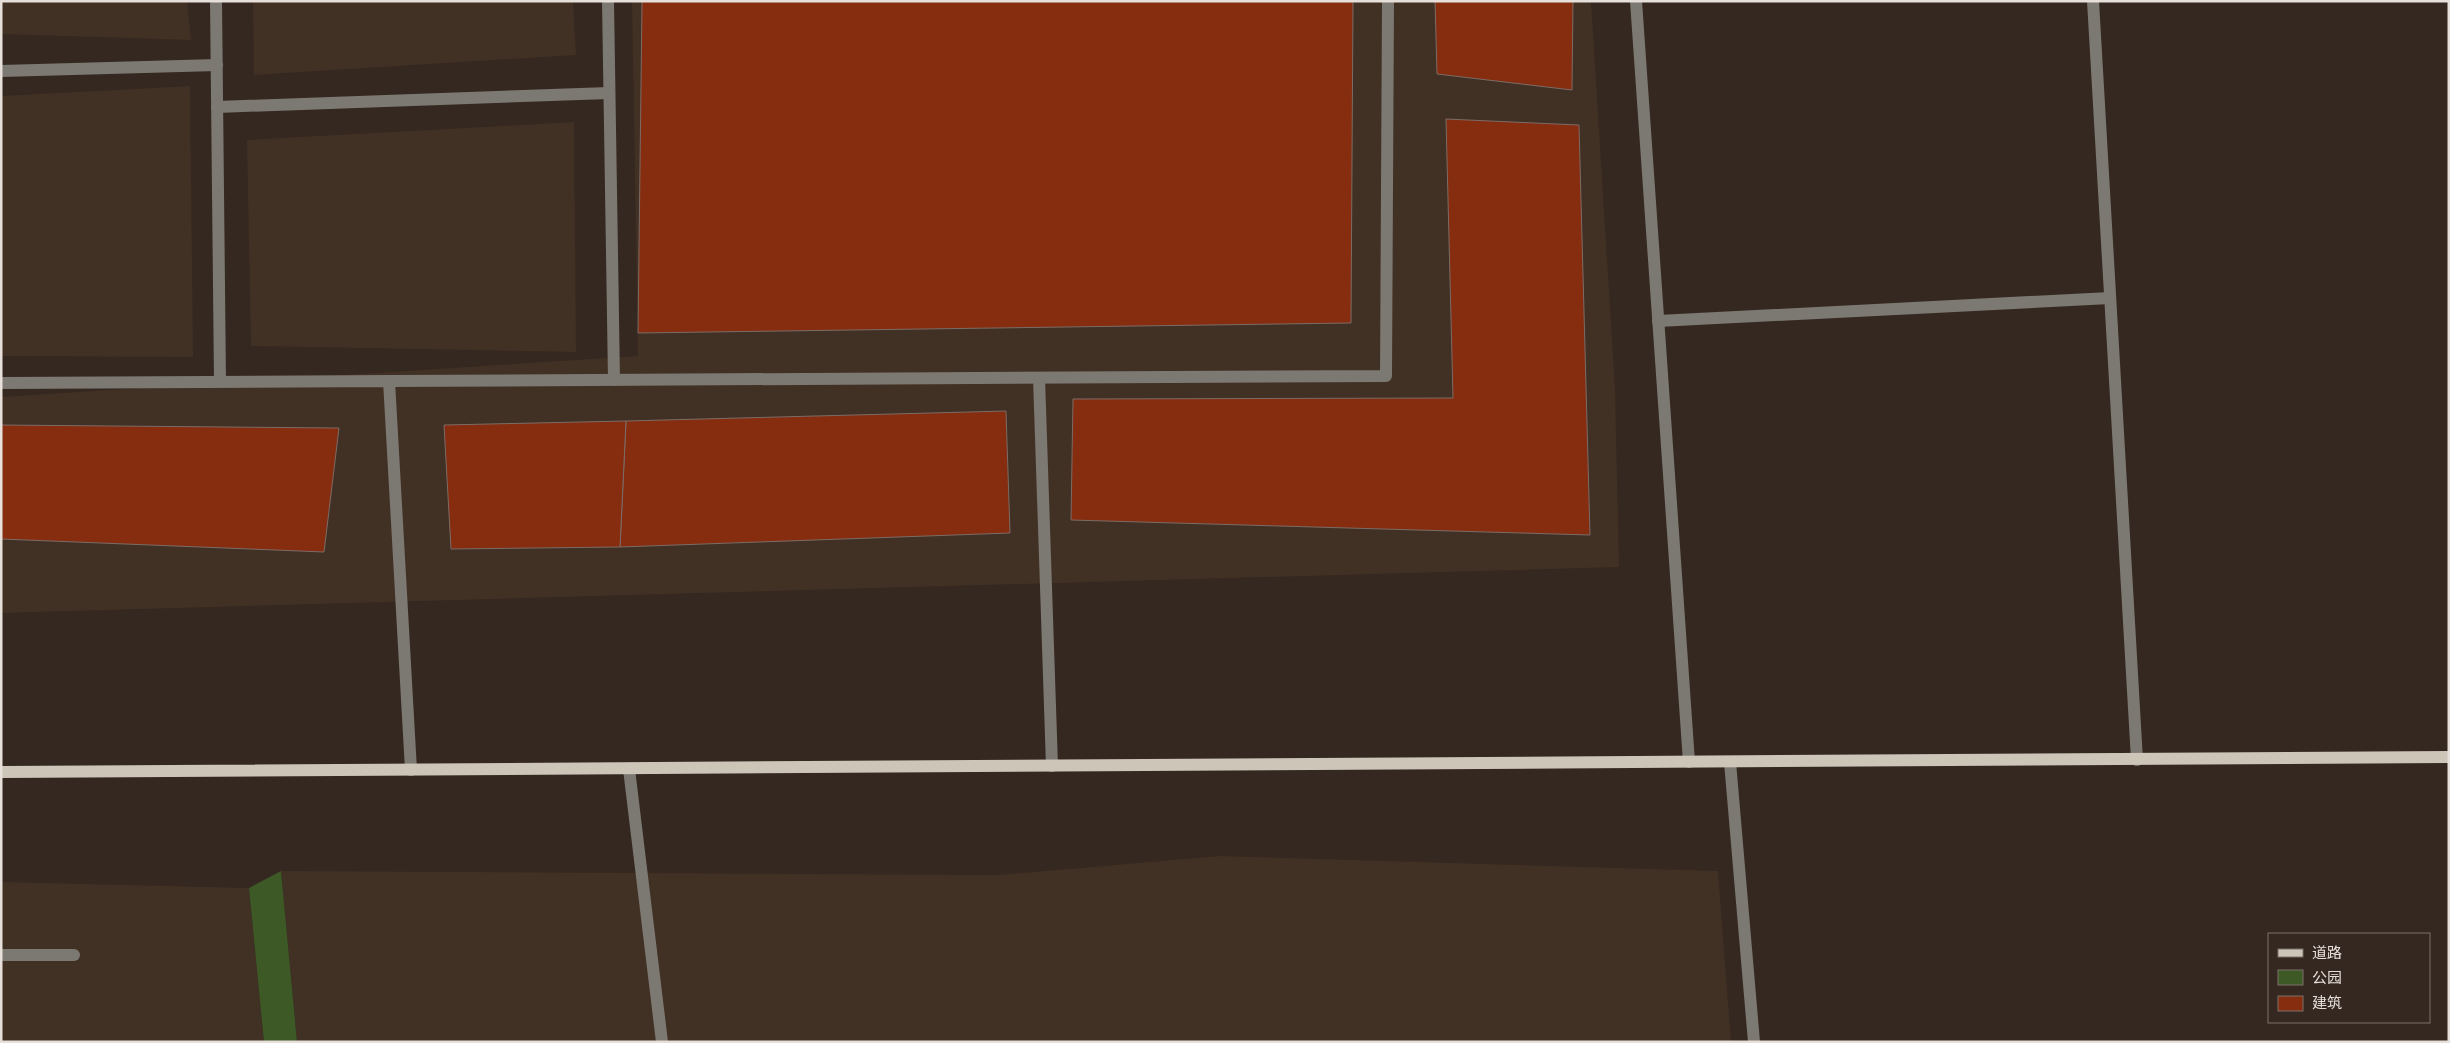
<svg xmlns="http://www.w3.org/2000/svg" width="2450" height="1043" font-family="'Archivo Narrow','Noto Sans SC',sans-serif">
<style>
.built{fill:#413024}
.green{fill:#3c5926}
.building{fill:#862d0f;stroke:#7c6c67}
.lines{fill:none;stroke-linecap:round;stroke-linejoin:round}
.minor{stroke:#7c7872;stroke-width:12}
.major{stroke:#cec5b9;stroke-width:12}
</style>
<rect width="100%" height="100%" fill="#342820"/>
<g class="built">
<polygon points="1,1 187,1 191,40 1,34"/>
<polygon points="253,1 573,1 576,55 254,75"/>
<polygon points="632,1 1591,1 1615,387 1619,567 1,613 1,397 638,356"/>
<polygon points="190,86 193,357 1,356 1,96"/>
<polygon points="574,122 576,352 251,346 247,140"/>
<polygon points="1220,856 1718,871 1731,1042 297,1042 281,871 998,875"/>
<polygon points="1,882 249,888 264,1042 1,1042"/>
</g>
<polygon class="green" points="281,871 297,1042 264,1042 249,888"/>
<g class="building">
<polygon points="642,1 1353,1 1351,323 638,333"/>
<polygon points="1435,1 1573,1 1572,90 1437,74"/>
<polygon points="1446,119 1579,125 1590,535 1071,520 1073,399 1453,398"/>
<polygon points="1006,411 1010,533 620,547 626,421"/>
<polygon points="626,421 620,547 451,549 444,425"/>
<polygon points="1,425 339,428 324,552 1,539"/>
</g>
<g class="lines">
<g class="minor">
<polyline points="216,1 220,381"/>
<polyline points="608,1 614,380"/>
<polyline points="1636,1 1689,762"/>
<polyline points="2093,1 2137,760"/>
<polyline points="1,71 217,65"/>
<polyline points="217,107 609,93"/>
<polyline points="1658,321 2110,298"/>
<polyline points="1039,378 1052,766"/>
<polyline points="389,381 1386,376 1388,1"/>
<polyline points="1,383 389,381 411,770"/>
<polyline points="1730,762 1754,1042"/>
<polyline points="629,769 662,1042"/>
<polyline points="1,955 74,955"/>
</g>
<polyline class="major" points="1,772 2449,757"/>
</g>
<rect width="2450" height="1043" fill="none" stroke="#e7dfda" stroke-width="5"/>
<rect x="2268" y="933" width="162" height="90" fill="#342820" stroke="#7c716a"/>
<rect x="2278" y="949" width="25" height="8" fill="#cec5b9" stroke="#7c716a"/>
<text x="2312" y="958" font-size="15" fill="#e7dfda">道路</text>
<rect x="2278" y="970" width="25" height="15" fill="#3c5926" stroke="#7c716a"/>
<text x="2312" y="983" font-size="15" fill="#e7dfda">公园</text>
<rect x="2278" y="996" width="25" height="15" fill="#862d0f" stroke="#7c716a"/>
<text x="2312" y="1008" font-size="15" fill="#e7dfda">建筑</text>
</svg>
